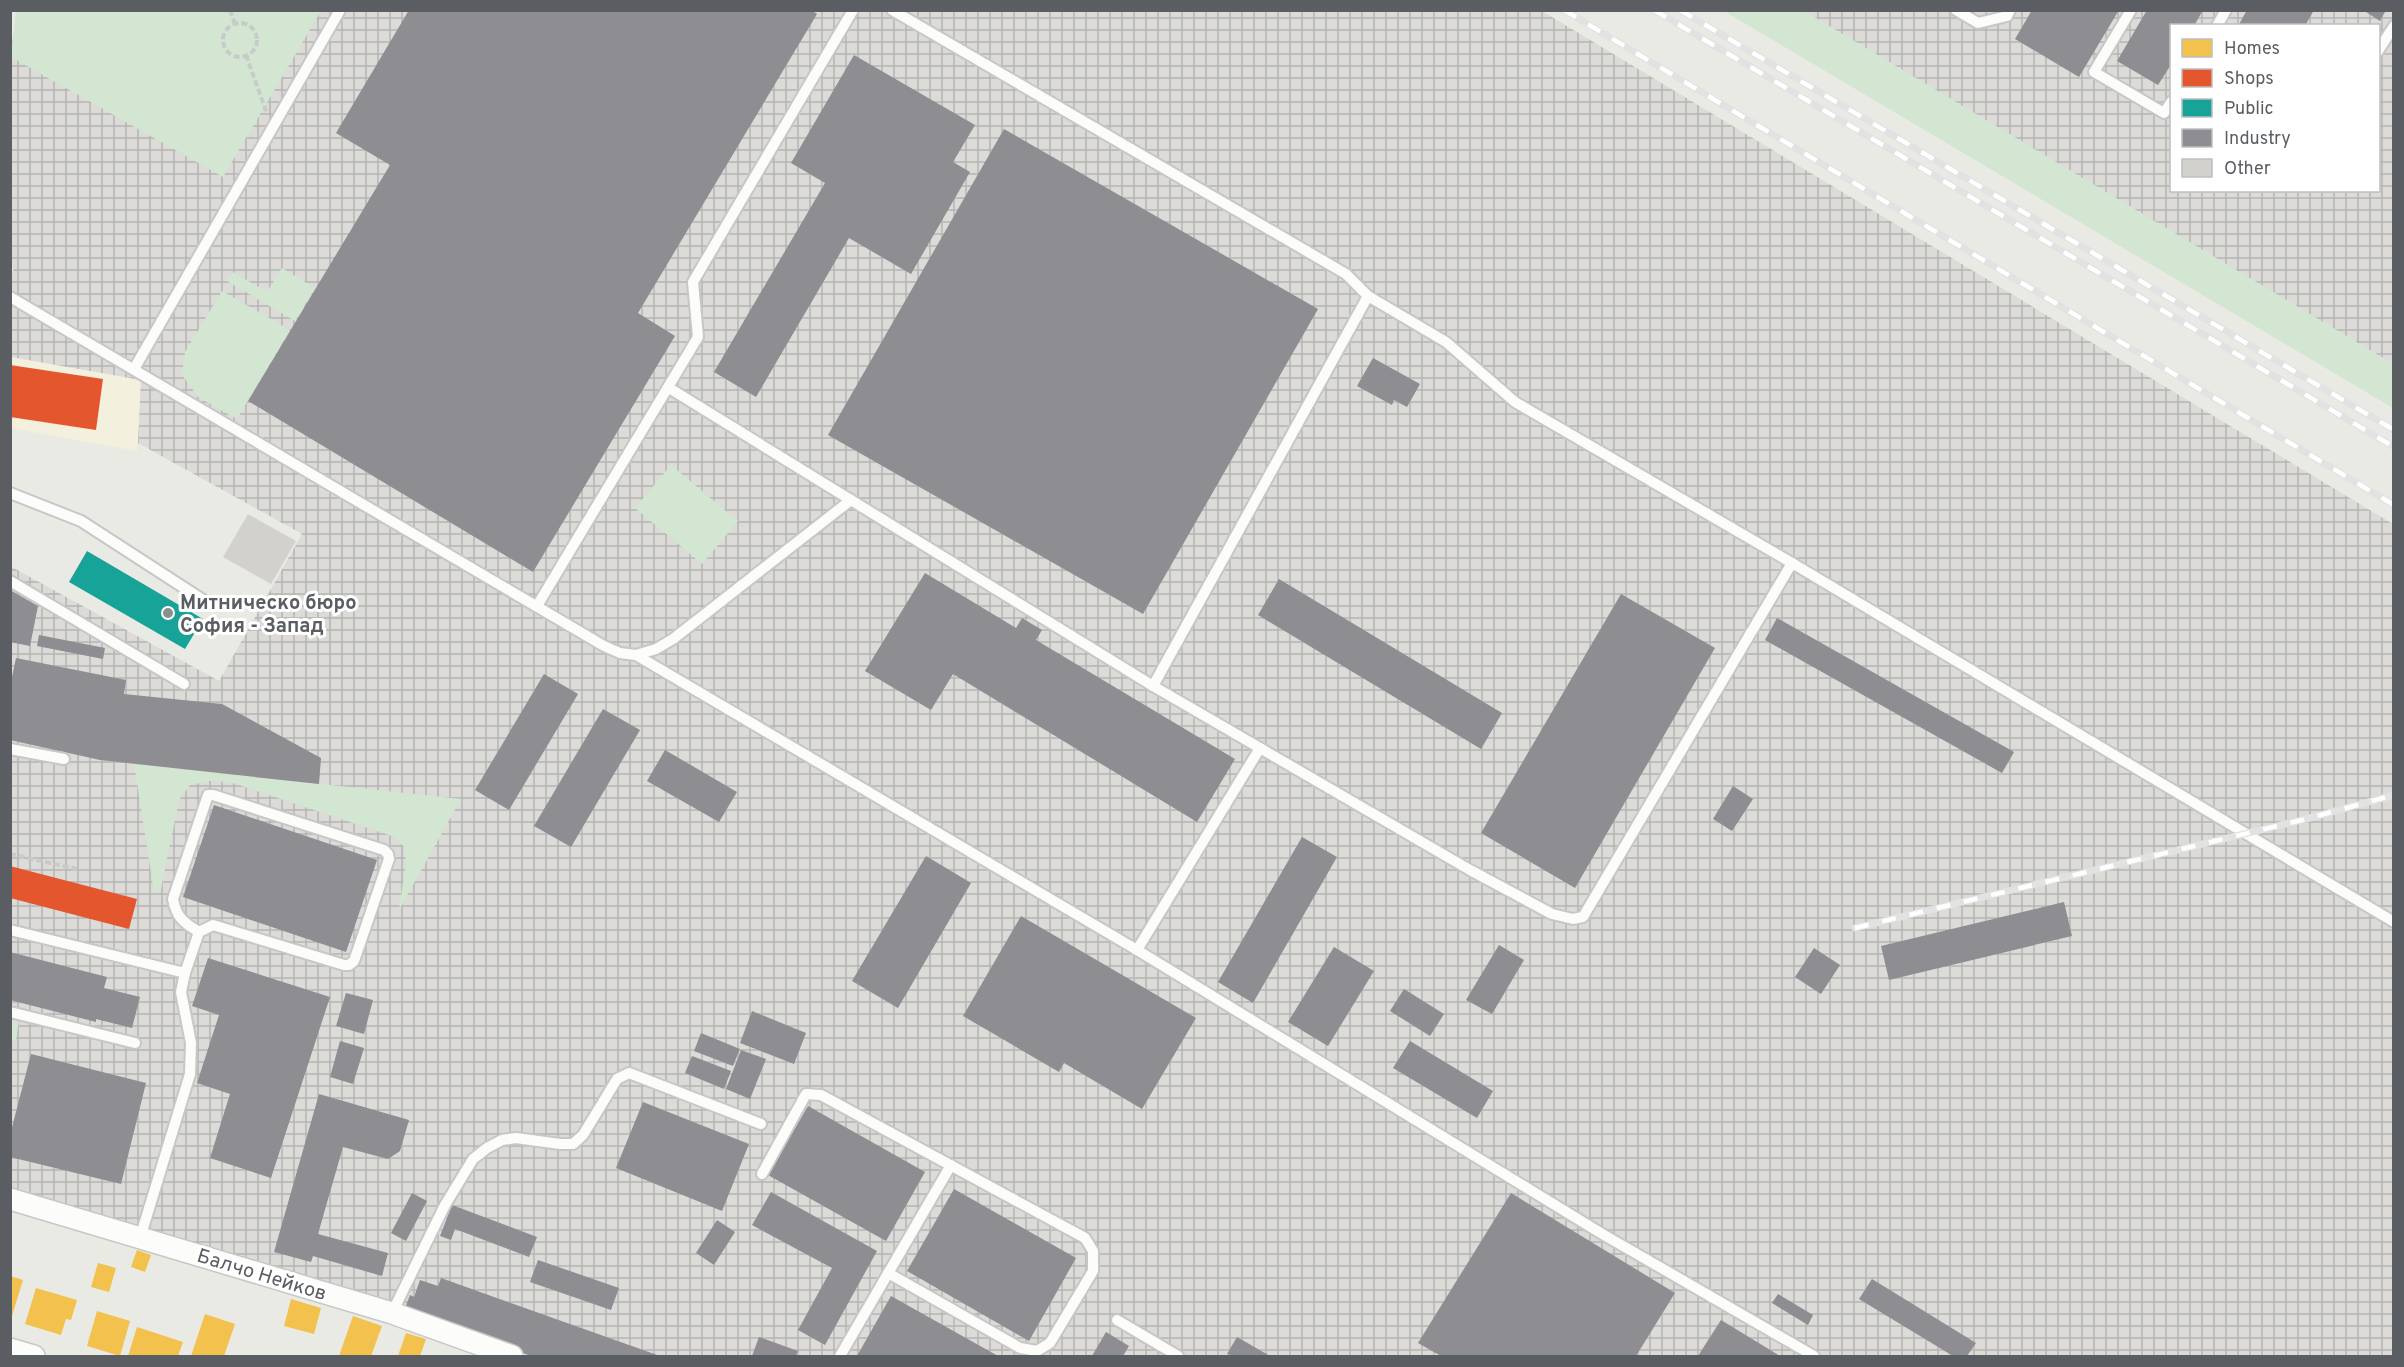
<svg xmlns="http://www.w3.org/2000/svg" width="2404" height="1367" font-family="Overpass,sans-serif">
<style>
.commercial{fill:#f4f0de}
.industrial{fill:url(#industrial-grid);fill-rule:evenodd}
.grass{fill:#d2e6d1}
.homes{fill:#f2c14e}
.shops{fill:#e4572e}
.public{fill:#17a398}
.industry{fill:#8d8d92}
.building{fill:#d2d1ce}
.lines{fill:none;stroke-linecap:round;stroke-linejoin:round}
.service-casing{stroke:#c7c7c7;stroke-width:14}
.minor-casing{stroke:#c7c7c7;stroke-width:24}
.path{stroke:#c7cbca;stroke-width:4;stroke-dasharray:6 3;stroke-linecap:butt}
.service{stroke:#fcfcfb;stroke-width:10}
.minor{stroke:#fcfcfb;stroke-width:21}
.rail-casing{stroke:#e2e2e2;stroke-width:7}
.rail{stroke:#fff;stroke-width:4.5;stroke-dasharray:14;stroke-linecap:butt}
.poi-dot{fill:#8c8f90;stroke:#fff;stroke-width:2}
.labels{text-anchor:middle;stroke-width:6;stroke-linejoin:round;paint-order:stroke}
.poi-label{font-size:20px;font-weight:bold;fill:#5a5e62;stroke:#fff;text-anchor:start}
.street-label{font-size:20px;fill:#5a5e62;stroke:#fff}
</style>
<defs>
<pattern id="industrial-grid" width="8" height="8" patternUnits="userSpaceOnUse" patternTransform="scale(1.5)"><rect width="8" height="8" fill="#dcdbd8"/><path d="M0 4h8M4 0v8" fill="none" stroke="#b5b5b3"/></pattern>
</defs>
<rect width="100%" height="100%" fill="#eaeae5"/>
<polygon class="commercial" points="10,357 141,380 137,451 11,428"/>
<g class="industrial">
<polygon points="19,11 1542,11 2393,524 2393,1356 529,1356 396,1309 11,1187 10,566 219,681 302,534 138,443 141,380 11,357 10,274 14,269 10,267 10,50"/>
<path d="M1804,11H2393V364L2154,221ZM2172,26H2378V190H2172Z"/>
</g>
<g class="grass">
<polygon points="16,11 16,10 321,11 223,177 11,57"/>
<polygon points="1724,11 1804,11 2393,364 2393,408"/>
<polygon points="282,268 315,288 295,321 227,281 233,272 267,292"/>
<polygon points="222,291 290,330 237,419 198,397 182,375 185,352"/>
<polygon points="671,465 738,521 702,564 635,508"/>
<polygon points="134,764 461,799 399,910 406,862 404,847 395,837 230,782 209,781 190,785 179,800 161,889 154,892"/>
<polygon points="10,1017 19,1020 16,1040 11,1039"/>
</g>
<g class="homes">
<polygon points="137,1250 151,1255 145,1272 131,1267"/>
<polygon points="98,1263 116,1268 109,1292 91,1287"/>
<polygon points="10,1276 23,1280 11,1319 10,1319"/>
<polygon points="36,1288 77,1300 71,1320 66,1319 61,1335 25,1324"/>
<polygon points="291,1299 321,1308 314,1334 284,1326"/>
<polygon points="97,1311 130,1321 120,1356 87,1346"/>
<polygon points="205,1314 235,1324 224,1356 191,1356"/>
<polygon points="353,1316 382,1326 371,1356 339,1356"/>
<polygon points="137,1327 183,1342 178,1356 128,1356"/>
<polygon points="406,1333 426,1339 420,1356 398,1356"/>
</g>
<g class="shops">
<polygon points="10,365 103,379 96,430 10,417"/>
<polygon points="10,866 137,899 129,929 10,898"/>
</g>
<polygon class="public" points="87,551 203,619 185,649 69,582"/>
<g class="industry">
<polygon points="409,10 811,10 817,14 638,313 675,336 533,572 248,401 390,165 336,133"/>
<polygon points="2032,10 2119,10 2079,77 2015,39"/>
<polygon points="2147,10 2203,10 2194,26 2172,26 2172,63 2158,85 2117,61"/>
<polygon points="2247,10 2314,10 2305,26 2238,26"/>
<polygon points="2363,10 2386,10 2380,21"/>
<polygon points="854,55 975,125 953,162 970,172 911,274 849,238 756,397 714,372 825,183 791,163"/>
<polygon points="1004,129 1318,309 1143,614 828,435"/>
<polygon points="1373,358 1420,384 1407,407 1394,400 1392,405 1357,386"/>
<polygon points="925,573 1016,628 1022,618 1042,630 1036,640 1235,759 1197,822 953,674 931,710 865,671"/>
<polygon points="1279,579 1502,713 1481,749 1258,615"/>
<polygon points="10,590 38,606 30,646 10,642"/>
<polygon points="1621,594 1715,648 1575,888 1481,833"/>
<polygon points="1777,618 2014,752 2002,773 1765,640"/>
<polygon points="39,635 105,648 103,659 37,646"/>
<polygon points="16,658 126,680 124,694 222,704 321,758 319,784 100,760 10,740 10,686"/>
<polygon points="544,674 578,694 509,810 475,790"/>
<polygon points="603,709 640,730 571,847 534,826"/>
<polygon points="665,750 737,792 719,822 647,781"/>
<polygon points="1733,786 1753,799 1732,831 1713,819"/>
<polygon points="214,805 377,860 346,952 183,897"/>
<polygon points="1302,837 1337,857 1253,1003 1218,982"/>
<polygon points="926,856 971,883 898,1008 852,981"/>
<polygon points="2064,902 2072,936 1889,980 1881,946"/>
<polygon points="1021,916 1196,1018 1142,1109 1064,1063 1059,1072 963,1016"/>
<polygon points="1499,945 1524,960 1492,1014 1466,1000"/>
<polygon points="1334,947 1374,971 1328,1046 1288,1022"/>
<polygon points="1814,948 1840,965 1821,994 1795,977"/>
<polygon points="10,952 107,977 104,988 140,997 132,1028 96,1019 96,1022 10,1000"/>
<polygon points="208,958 330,997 271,1178 210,1158 230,1094 197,1083 219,1015 192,1006"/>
<polygon points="1404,989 1444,1014 1430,1036 1390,1011"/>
<polygon points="346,993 373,1000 364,1034 336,1026"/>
<polygon points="752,1011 806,1033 794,1064 740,1043"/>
<polygon points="701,1033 740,1049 733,1066 694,1051"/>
<polygon points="340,1041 364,1048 353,1084 330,1077"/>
<polygon points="1410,1041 1493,1091 1477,1118 1393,1068"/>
<polygon points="741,1050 766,1059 750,1099 726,1089"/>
<polygon points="31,1054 146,1083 121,1184 10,1157 10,1135"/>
<polygon points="692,1056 731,1071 724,1089 685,1073"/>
<polygon points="319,1094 409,1120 400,1151 388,1159 343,1147 318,1234 388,1253 382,1276 313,1256 311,1262 274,1252"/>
<polygon points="643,1102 749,1144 722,1211 616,1168"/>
<polygon points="808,1106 925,1172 886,1241 768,1175"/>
<polygon points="954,1189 1076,1258 1029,1341 907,1271"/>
<polygon points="771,1192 877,1251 825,1345 798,1330 832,1268 752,1225"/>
<polygon points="412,1193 427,1201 406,1241 391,1233"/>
<polygon points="1511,1193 1675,1293 1636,1356 1441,1356 1418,1343"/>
<polygon points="452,1205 537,1237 529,1257 455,1229 451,1240 440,1236"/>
<polygon points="717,1220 735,1232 714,1265 696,1253"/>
<polygon points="538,1260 619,1288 611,1310 530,1282"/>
<polygon points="441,1278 553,1318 660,1356 531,1356 404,1311 410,1295 414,1297 420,1280 438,1286"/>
<polygon points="1872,1279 1976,1343 1967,1356 1953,1356 1859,1299"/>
<polygon points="1778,1294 1813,1315 1808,1325 1772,1303"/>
<polygon points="891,1296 998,1356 857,1356"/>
<polygon points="1721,1320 1780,1356 1698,1356"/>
<polygon points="1106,1332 1129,1346 1123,1356 1092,1356"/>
<polygon points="759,1337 798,1351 796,1356 752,1356"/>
<polygon points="1237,1337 1270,1356 1232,1356 1227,1354"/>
</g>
<polygon class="building" points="248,514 296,541 271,584 223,557"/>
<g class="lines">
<g class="service-casing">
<g id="service">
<polyline points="892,10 1346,274 1368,296"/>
<polyline points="1956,10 1978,23 2007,16 2010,10"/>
<polyline points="2131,10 2094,72 2164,113 2172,101"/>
<polyline points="2217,26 2226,10"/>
<polyline points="2378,51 2394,26"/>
<polyline points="10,297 604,646 620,653 636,655 1137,950 1604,1235 1814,1356"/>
<polyline points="134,369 340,10"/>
<polyline points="669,388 1153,686 1470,870 1552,914 1573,919 1583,917 1792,563"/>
<polyline points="10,493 81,521 203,600"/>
<polyline points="10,581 184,684"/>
<polyline points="537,606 698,337 693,282 853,10"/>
<polyline points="636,655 656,649 673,639 851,500"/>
<polyline points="1153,686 1368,296 1446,342 1515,402 1792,563 2394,922"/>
<polyline points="10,749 64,759"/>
<path d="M10,930L185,973L199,932L213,925L344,965H349L354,961L389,859L388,854L384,850L213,795H208L173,899C176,917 184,923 199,932"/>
<polyline points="1137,950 1260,748"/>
<polyline points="10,1012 135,1043"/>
<polyline points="762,1174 806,1094 821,1095 1085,1238 1093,1251 1093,1271 1050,1343 1037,1351 1020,1348 888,1273"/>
<polyline points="140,1238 190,1074 191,1043 181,992 185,973"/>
<polyline points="392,1313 445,1205 473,1159 487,1148 502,1140 516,1138 560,1144 573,1144 583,1135 617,1079 629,1073 761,1124"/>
<polyline points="1117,1320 1178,1356"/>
<polyline points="840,1356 951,1165"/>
</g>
</g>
<g class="minor-casing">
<g id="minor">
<polyline points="10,1199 392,1313 512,1356"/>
<polyline points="10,1349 34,1356"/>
</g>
</g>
<g class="path">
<polyline points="230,10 235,24"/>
<circle cx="240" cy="40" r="17"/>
<polyline points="246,55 266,111"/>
<polyline points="10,854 77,869"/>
</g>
<use href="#service" class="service"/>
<use href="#minor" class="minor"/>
<g class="rail-casing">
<g id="rail">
<polyline points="1564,10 2394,505"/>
<polyline points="1654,10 2394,447"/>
<polyline points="1680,10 2394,430"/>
<polyline points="1855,928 2306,819 2394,795"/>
</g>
</g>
<use href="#rail" class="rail"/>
</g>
<circle class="poi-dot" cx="168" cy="613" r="6"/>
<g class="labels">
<g class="poi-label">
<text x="180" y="609">Митническо бюро<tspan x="180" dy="23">София - Запад</tspan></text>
</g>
<g class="street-label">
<text transform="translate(262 1274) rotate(17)" y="7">Балчо Нейков</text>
</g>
</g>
<rect width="2404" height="1367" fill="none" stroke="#5a5e62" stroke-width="24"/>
<rect x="2170" y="24" width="210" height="168" fill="#ffffff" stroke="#bdbfc0" stroke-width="1.5"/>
<rect x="2182" y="39" width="30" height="18" fill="#f2c14e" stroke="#bdbfc0" stroke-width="1.5"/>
<text x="2224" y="54" font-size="18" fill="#5a5e62">Homes</text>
<rect x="2182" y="69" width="30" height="18" fill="#e4572e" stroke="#bdbfc0" stroke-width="1.5"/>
<text x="2224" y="84" font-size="18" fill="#5a5e62">Shops</text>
<rect x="2182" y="99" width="30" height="18" fill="#17a398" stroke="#bdbfc0" stroke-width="1.5"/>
<text x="2224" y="114" font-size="18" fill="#5a5e62">Public</text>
<rect x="2182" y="129" width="30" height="18" fill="#8d8d92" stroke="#bdbfc0" stroke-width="1.5"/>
<text x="2224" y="144" font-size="18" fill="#5a5e62">Industry</text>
<rect x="2182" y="159" width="30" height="18" fill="#d2d1ce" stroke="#bdbfc0" stroke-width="1.5"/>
<text x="2224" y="174" font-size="18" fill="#5a5e62">Other</text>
</svg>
